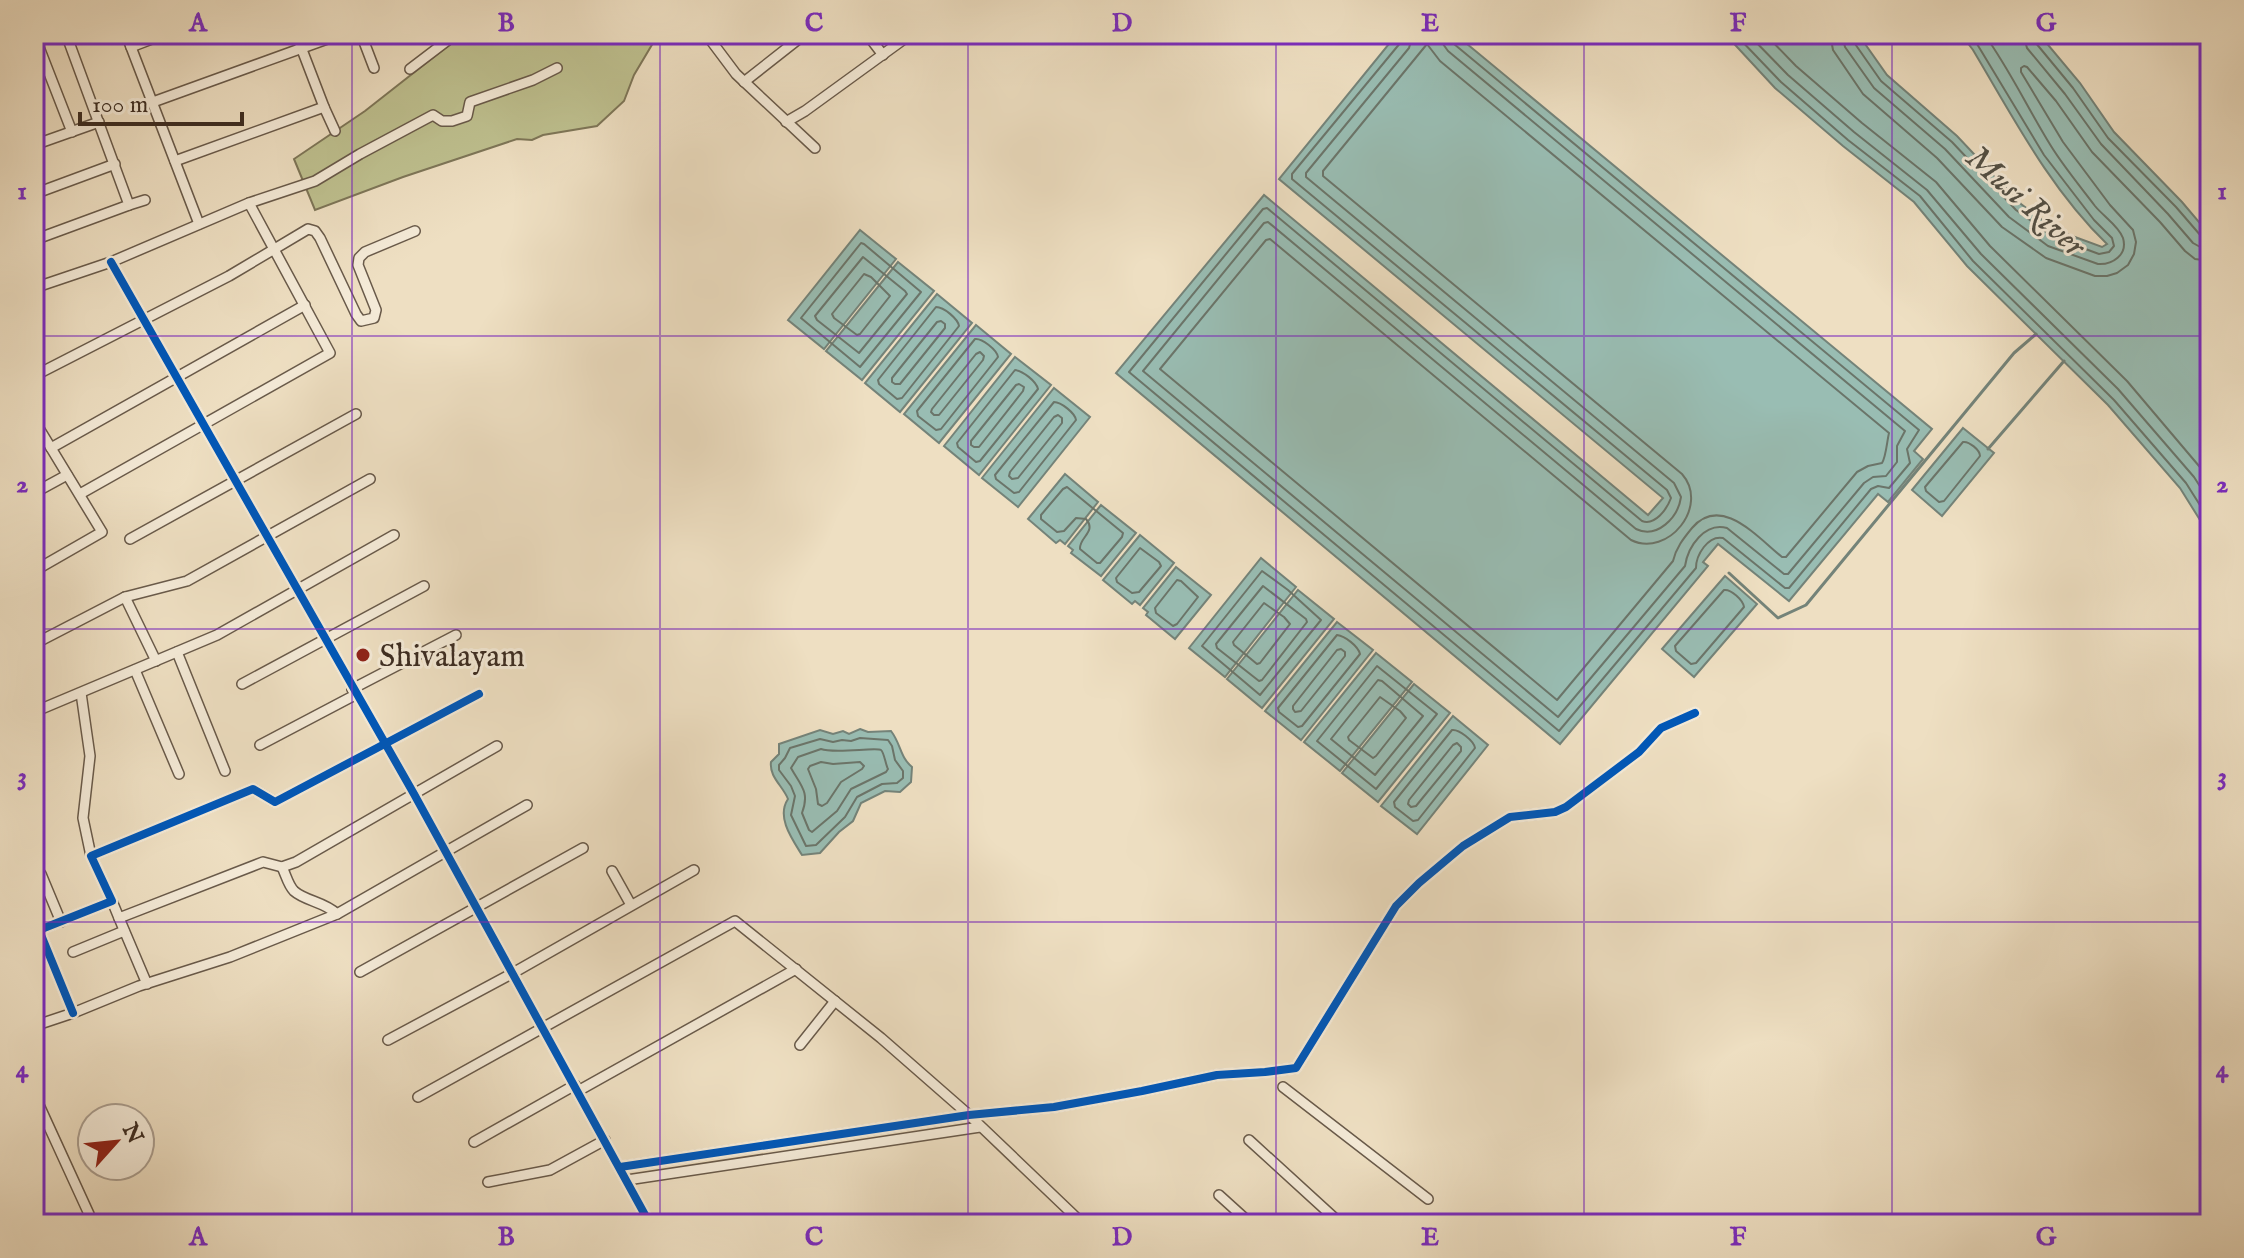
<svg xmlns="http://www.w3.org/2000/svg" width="2244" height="1258" font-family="'IM FELL English',serif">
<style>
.green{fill:#bec08f;stroke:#7e7658;stroke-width:2}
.water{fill:#99bdb3;stroke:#748379;stroke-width:2}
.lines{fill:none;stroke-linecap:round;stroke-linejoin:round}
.shore{stroke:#6b756a;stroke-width:2}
.stream{stroke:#748379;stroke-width:3}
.street-casing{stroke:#695a4a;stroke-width:12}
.street{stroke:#f4ead7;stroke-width:9}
.cycleway-casing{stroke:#f4ead7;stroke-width:13}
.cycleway{stroke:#0057b8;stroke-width:8}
.grid{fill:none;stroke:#7b2cbf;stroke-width:2;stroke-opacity:0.55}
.poi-dot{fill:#8f2418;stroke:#f4ead7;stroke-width:3}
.labels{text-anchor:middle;stroke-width:6;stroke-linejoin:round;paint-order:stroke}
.poi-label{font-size:32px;fill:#3d2d22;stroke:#f4ead7;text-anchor:start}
.water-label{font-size:34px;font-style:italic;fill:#545146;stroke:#f4ead7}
.neatline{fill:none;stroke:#7b2cbf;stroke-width:3}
.grid-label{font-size:26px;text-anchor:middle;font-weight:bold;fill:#7b2cbf}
</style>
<rect width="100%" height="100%" fill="#eedfc2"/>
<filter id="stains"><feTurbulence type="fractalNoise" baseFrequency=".0025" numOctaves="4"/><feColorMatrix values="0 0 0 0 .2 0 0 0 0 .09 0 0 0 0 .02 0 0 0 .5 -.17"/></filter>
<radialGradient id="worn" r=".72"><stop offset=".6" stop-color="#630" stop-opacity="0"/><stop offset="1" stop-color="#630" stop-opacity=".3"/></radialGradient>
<polygon class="green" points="463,34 647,34 653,43 634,75 624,101 597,126 543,135 532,140 517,139 403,177 315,210 294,159 365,111"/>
<g class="water">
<polygon points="1397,34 1455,34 1932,429 1914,451 1923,459 1888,502 1878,494 1789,601 1718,544 1703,562 1708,566 1560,744 1116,373 1264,195 1648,515 1663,498 1279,179"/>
<path d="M1725,34H1858L1887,75L1957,136L2021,204L2056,230L2102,247L2107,244C2050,189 2013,117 1973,50L1961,34H2039L2080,83L2114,132L2182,202L2210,235V536L2180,488L2108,405L1967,266L1914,202L1843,146L1775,88Z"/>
<polygon points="860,230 896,259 824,349 788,320"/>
<polygon points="898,262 934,291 862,380 826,351"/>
<polygon points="937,294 972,323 900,412 865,383"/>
<polygon points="976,325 1011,354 939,443 904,414"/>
<polygon points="1015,357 1051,385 979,475 944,446"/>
<polygon points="1054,388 1090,417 1018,507 982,478"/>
<polygon points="1963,428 1994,453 1942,516 1912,490"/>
<polygon points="1065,474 1098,502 1065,544 1060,540 1056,543 1028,519"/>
<polygon points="1101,505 1136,533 1101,576 1071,553 1073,550 1068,546"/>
<polygon points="1140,535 1174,563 1140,605 1135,601 1132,604 1103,580"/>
<polygon points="1261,558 1296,587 1225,677 1189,648"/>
<polygon points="1176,567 1211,595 1175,639 1146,615 1148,612 1143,608"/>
<polygon points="1725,576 1757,604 1694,677 1662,649"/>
<polygon points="1298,590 1334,619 1262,708 1227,679"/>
<polygon points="1337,622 1373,650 1301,740 1265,711"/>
<polygon points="1376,653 1412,682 1340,771 1304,742"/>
<polygon points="1414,684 1450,713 1378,802 1342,773"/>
<polygon points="1453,716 1488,745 1417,834 1381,806"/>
<path d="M860,729L868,732L891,731C901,744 900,757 912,767L911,782L900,792L885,791L861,803L853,821L839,832L820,853L802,855C792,839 776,817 788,799C783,786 769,777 771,762L779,754V744L820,730L833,734L843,731L849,734Z"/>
</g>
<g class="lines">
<g class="shore">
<path d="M1403,34L1401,42L1292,174V179L1667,490L1671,498C1667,509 1655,526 1642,521L1267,208L1263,209L1129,372L1559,731L1696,568C1696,555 1708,535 1723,538L1785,588H1789L1871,489L1878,486L1889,488L1910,463L1907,449L1919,430L1454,44L1451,34"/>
<path d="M1413,34L1409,48L1306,173V177L1674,483L1681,497C1678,518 1657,539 1636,529L1268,222L1264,223L1143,371L1558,717L1685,566C1688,546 1705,522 1727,528L1784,574H1788L1864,483L1873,477L1886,476L1897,462V446L1905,431L1448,51L1443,44L1441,34"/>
<polyline points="1735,34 1781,82 1848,140 1920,196 1973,261 2114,400 2186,483 2210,521"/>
<polyline points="1748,34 1788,75 1854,132 1927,190 1981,254 2118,389 2194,477 2210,502"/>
<polyline points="1765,34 1796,66 1862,123 1936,182 1990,246 2127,381 2210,479"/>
<polyline points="1830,34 1833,50 1863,94 1937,158 2002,227 2046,258 2095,276 2107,276 2117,273 2128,265 2134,254 2136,242 2133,230 2110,205 2063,142 2021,72 2021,68 2024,66 2027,67 2056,101 2092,152 2160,222 2185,251 2195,259 2210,261"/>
<path d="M1842,34L1845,47L1874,88L1945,149L2009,217L2048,246L2098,264C2112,265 2128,255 2123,238C2119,226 2103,216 2095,206C2080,186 2064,167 2051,146C2028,109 2009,68 1984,34"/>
<polyline points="1852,34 1853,41 1881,81 1952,142 2016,210 2053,237 2099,254 2109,252 2114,246 2112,238 2094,220 2044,155 1971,34"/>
<polyline points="2023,34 2027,48 2065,94 2101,144 2168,214 2193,243 2202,248 2210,249"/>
<polyline points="2033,34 2035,42 2073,88 2108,138 2176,207 2201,236 2210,239"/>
<path d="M1427,44L1440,61L1889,433C1887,441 1886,457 1882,463L1868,466L1857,472L1786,557H1782C1757,537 1721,494 1692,528C1683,539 1676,548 1673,561L1557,700L1160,369L1266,240L1270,239L1631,540C1668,558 1710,506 1682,474L1323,176V171Z"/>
<polygon points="861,243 864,244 921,292 860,367 801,318"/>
<polygon points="863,257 905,291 907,294 859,353 817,320 815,316"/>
<polygon points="864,274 871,277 890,296 860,334 857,335 834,318 832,314"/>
<path d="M936,307C944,307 958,319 959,326L902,398L897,399L879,384L878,380Z"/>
<polygon points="941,321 945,324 945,328 900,384 895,384 892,382 892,378 937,322"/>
<path d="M975,339C982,338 997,350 998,357L941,429L936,430L918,416L917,411Z"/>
<polygon points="980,352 984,356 983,360 939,415 934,415 931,412 932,409 976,354"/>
<path d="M1015,370C1023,371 1036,381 1038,389L980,461L976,462L958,447L957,443Z"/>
<polygon points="1019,384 1024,387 1023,391 979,447 974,447 971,445 971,441 1016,385"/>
<path d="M1054,402C1061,402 1075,413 1076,420L1019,492L1014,493L996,479L995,475Z"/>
<polygon points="1058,415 1062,418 1062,423 1018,478 1012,479 1009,476 1010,472 1054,417"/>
<path d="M1963,442C1969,441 1980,450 1980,456L1944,501L1939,502L1926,491L1925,487Z"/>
<path d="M1067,487L1123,533L1122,537L1100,563H1097L1080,549C1079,537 1097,532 1086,519L1076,518L1064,531L1057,532L1041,519V515L1063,489Z"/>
<polygon points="1140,548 1159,562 1161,566 1139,592 1132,593 1117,582 1116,578"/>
<polygon points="1262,571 1288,590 1321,620 1260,695 1202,646"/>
<polygon points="1177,580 1181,581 1198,597 1177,624 1173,626 1156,613 1155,608"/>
<polygon points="1263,586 1306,619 1307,622 1262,680 1259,681 1217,648 1216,644"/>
<path d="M1724,590C1731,589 1743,600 1744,607L1696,663L1691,664L1676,651L1675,646Z"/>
<polygon points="1264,603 1284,617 1290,624 1260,663 1257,664 1234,645 1233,642"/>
<path d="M1337,635C1345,636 1358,646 1360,654L1302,726L1298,727L1279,712L1278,708Z"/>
<polygon points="1341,649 1345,652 1345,656 1301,711 1295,712 1293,709 1293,706 1337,650"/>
<polygon points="1377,666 1437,714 1376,789 1317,741"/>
<polygon points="1378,680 1382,681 1423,716 1375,775 1331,739"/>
<polygon points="1380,697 1400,711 1406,718 1376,756 1373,758 1349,740 1348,737"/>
<path d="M1452,730C1459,729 1474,741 1475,748L1418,820L1413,821L1395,807L1394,802Z"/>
<polygon points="860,738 888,740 892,746 895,760 903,771 903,778 897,783 882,784 857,797 845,817 816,845 806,846 791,815 795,796 791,786 779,770 779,765 785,758 790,748 820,739 833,742 842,740 851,741"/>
<polygon points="1457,743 1461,747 1461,751 1416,806 1411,807 1408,804 1409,800 1453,745"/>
<path d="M821,749C834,754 876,747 881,750C884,752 886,766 888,769L886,772L851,789L837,811L812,832L809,830L802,813C810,792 801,786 791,768L798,757Z"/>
<polygon points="821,762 833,764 860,762 864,766 862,769 841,782 827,803 822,806 818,804 816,789 808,769 810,766"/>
</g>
<g class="stream">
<polyline points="1988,449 2064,361"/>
<polyline points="1729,573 1778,618 1806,605 2014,353 2036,334"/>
</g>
<g class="street-casing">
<g id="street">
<polyline points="126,34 199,224"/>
<polyline points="361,34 374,68"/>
<polyline points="706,34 736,74 815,148"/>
<polyline points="867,34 883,55"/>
<polyline points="35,37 72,132"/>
<polyline points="131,47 165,34"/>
<polyline points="410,69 456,34"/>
<polyline points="744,82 805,34"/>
<polyline points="153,102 341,34"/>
<polyline points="324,107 335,131"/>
<polyline points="786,122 805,111 911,34"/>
<polyline points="34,145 99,122"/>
<polyline points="175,161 324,107 296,34"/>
<polyline points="34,194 115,164"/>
<polyline points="129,205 145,200"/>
<polyline points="34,240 129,205 66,34"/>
<polyline points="111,262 414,794 650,1224"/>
<polyline points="34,288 111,262 249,203 315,181 360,154 433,115 442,121 452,121 467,116 470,102 533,80 557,68"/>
<polyline points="34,376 229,276 308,229 315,231 320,238 356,314 361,321 374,318 376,310 358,265 359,258 365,252 415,231"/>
<polyline points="34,426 37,425 51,448 305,305"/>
<polyline points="34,493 67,475"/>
<polyline points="80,494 330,353 249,203"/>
<polyline points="130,539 356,414"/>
<polyline points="34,571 102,532 51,448"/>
<polyline points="125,597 156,661"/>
<polyline points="42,640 125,597 187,581 370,479"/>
<polyline points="177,652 225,771"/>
<polyline points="135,670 179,774"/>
<polyline points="242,684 424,586"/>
<polyline points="352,689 456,635"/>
<polyline points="81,693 90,756 83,818 91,856"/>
<polyline points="34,712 217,635 394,535"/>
<polyline points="260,745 355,695"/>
<polyline points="34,784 37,792"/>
<path d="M282,867C286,875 288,885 294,891C305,901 325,902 337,914"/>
<polyline points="612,871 631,905"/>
<polyline points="41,874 61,922"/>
<polyline points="112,901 119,918 263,862 282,867 296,862 497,746"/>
<polyline points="119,918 147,984"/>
<polyline points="73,952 124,931"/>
<polyline points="360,972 583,848"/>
<polyline points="73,1013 39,930 112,901 91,856 253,789 275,802 479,694"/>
<polyline points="34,1026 73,1013 139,986 230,957 337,914 527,805"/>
<polyline points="388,1040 513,973 694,870"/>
<polyline points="800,1045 835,1001"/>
<polyline points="1283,1087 1428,1199"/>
<polyline points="578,1091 796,969"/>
<polyline points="34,1094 89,1214 90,1221 85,1224"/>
<polyline points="418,1097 735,921 881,1038 969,1115 1083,1224"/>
<polyline points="1249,1140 1341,1224"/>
<polyline points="474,1142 575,1085"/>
<polyline points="620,1167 969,1115 1054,1107 1142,1091 1217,1075 1265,1072 1296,1068 1396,906 1419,883 1463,846 1510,817 1555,812 1566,807 1639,752 1661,728 1695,713"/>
<polyline points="627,1180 980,1127"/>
<polyline points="488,1182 550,1170 605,1140"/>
<polyline points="1219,1195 1251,1224"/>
</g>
</g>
<use href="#street" class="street"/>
<g class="cycleway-casing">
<g id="cycleway">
<polyline points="111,262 414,794 650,1224"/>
<polyline points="73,1013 39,930 112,901 91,856 253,789 275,802 479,694"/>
<polyline points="620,1167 969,1115 1054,1107 1142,1091 1217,1075 1265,1072 1296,1068 1396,906 1419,883 1463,846 1510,817 1555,812 1566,807 1639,752 1661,728 1695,713"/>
</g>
</g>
<use href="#cycleway" class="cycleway"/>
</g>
<path class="grid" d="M352,34V1224M660,34V1224M968,34V1224M1276,34V1224M1584,34V1224M1892,34V1224M34,336H2210M34,629H2210M34,922H2210"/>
<circle class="poi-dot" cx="363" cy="655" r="8"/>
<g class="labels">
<g class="poi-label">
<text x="379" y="666">Shivalayam</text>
</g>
<g class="water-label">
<text transform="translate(2027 200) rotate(42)" y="12">Musi River</text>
</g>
</g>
<rect width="2244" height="1258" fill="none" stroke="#eedfc2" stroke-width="88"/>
<g transform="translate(116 1142) rotate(63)"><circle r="38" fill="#f4ead7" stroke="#ab9e8f" stroke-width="2"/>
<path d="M0-6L14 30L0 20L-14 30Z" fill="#8f2418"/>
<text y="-12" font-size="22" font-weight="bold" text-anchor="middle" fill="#3d2d22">N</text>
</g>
<path d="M80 112v12h162v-12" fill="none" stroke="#3d2d22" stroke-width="4"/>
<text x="92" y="112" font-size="24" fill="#3d2d22" stroke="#f4ead7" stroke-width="6" paint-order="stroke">100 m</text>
<rect x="44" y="44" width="2156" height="1170" class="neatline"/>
<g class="grid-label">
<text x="198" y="31">A</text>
<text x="506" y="31">B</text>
<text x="814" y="31">C</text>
<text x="1122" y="31">D</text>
<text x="1430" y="31">E</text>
<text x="1738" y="31">F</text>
<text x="2046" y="31">G</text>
<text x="22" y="199">1</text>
<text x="2222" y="199">1</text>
<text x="22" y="492">2</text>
<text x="2222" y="492">2</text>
<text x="22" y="784">3</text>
<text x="2222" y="784">3</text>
<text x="22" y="1077">4</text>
<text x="2222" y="1077">4</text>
<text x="198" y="1245">A</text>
<text x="506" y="1245">B</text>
<text x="814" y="1245">C</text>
<text x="1122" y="1245">D</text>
<text x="1430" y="1245">E</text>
<text x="1738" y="1245">F</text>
<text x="2046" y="1245">G</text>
</g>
<rect width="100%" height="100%" filter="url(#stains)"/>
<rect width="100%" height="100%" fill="url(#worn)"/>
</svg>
